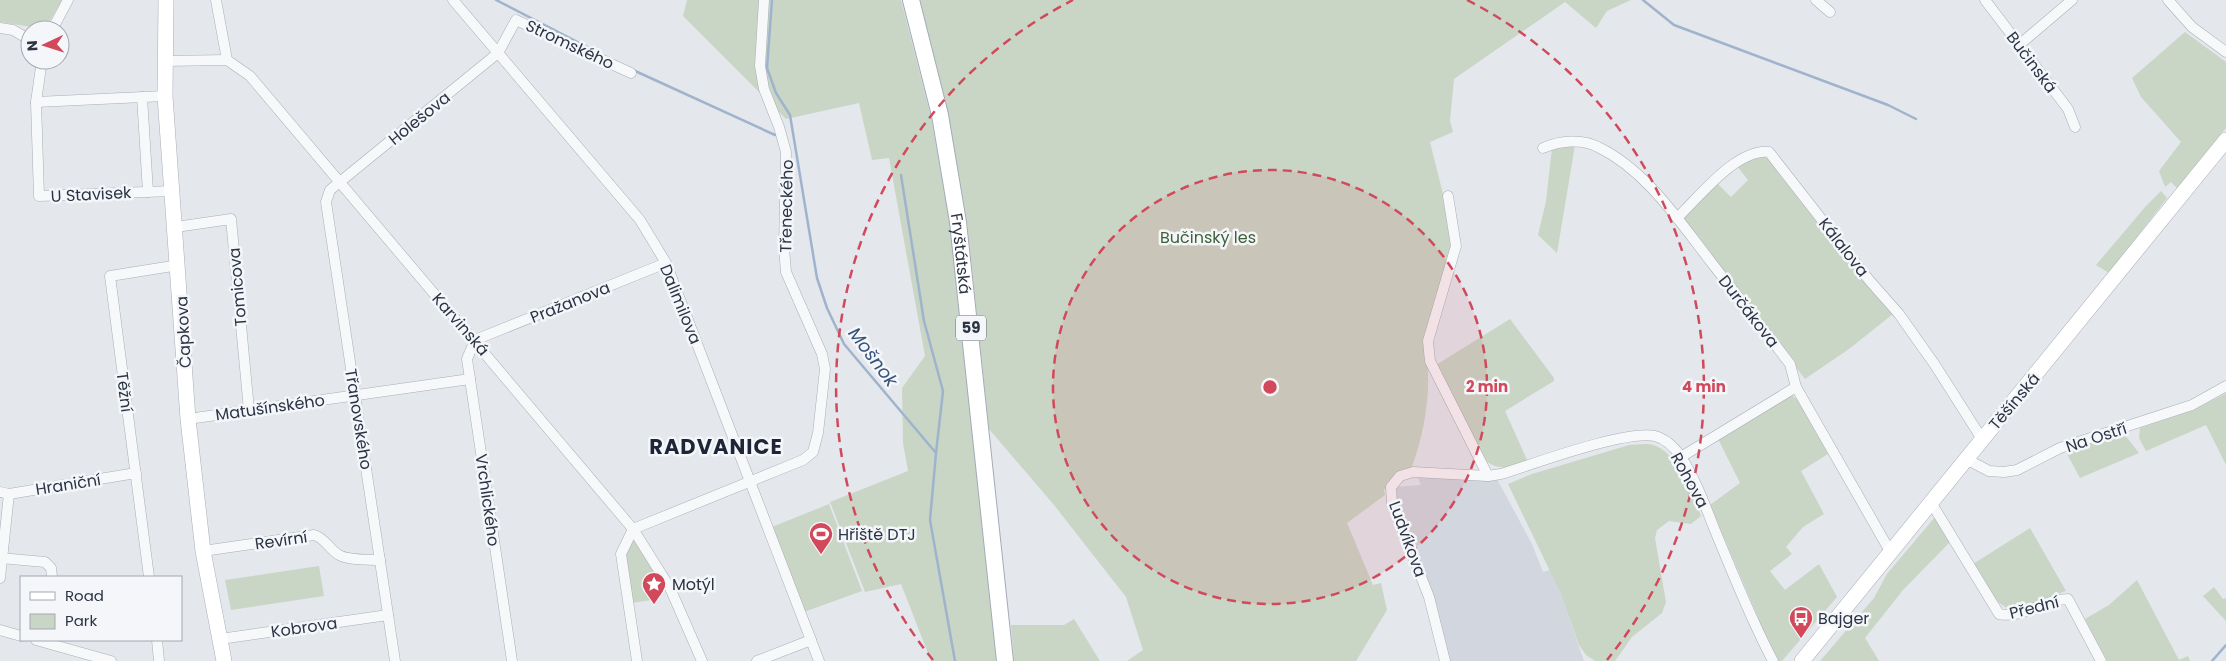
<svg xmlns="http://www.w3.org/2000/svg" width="2226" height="661" font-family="Poppins,sans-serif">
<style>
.built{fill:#d2d6de}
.green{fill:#c9d6c5}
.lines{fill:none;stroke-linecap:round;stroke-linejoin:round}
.stream{stroke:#9fb4cc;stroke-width:2.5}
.street-casing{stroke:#a9aeb7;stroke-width:11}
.secondary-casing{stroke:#a9aeb7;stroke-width:16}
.primary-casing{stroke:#a3abb8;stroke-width:18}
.street{stroke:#f7f8fa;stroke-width:10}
.secondary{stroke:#fff;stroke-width:15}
.primary{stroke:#fff;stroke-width:16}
.ring{fill:none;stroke:#d1495b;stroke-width:2.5;stroke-dasharray:9 6}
.labels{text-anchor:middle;stroke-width:5;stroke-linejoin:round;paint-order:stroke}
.shield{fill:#f4f6f9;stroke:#676e7b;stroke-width:1}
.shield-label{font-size:15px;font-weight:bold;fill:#2b3445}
.street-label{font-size:16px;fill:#2b3445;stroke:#f4f6f9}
.park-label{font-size:16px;fill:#3f6138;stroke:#f4f6f9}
.poi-label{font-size:16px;fill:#2b3445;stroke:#f4f6f9;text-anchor:start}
.water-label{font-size:18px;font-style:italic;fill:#34527a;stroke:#f4f6f9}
.district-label{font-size:21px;font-weight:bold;letter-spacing:1px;fill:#1d2536;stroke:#f4f6f9}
.centre{fill:#d1495b;stroke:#f4f6f9;stroke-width:2.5}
.ring-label{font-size:15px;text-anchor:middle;font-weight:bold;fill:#d1495b;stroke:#f4f6f9;stroke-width:5;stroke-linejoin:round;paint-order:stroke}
</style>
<rect width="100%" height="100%" fill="#e4e7ec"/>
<polygon class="built" points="1418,478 1497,479 1532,544 1543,572 1550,570 1560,592 1584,661 1450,661 1434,597 1397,505 1394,493 1396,487 1421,485"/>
<g class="green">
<polygon points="0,0 62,0 45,29 0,22"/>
<polygon points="687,0 901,0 931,117 950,223 997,661 931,661 901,584 865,592 830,502 908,471 903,443 902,388 925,356 889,158 872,160 859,103 786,119 683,16"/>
<path d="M920,0H1631L1607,11L1596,28L1565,2L1454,79L1450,121L1453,132L1430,142L1454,238L1427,359C1431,395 1424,435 1411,469L1399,473L1384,490L1385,495L1347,523L1373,585L1381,583L1387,610L1356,661H1127L1143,650L1126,597L1054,505L989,429L967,221L948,113Z"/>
<polygon points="2185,32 2226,62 2226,128 2177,188 2171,182 2165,187 2159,171 2181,142 2141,97 2132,78"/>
<polygon points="1575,145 1557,253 1538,235 1546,201 1552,148"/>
<polygon points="1760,154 1768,159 1893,314 1849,349 1805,379 1685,222 1685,216 1718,184 1731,197 1748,180 1737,166"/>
<polygon points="2161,191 2167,198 2109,273 2096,265 2146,206"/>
<path d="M1510,319L1554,378V381L1505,411L1528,462C1513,467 1501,471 1487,462L1436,365Z"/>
<polygon points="2226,393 2226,465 2206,425 2146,451 2139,438 2140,428 2194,410"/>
<polygon points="1791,395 1798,400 1828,454 1801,471 1824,514 1803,527 1786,547 1792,554 1770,571 1785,590 1819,564 1837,597 1782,661 1777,661 1756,619 1758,617 1710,505 1740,483 1718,439"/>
<polygon points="2124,434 2139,453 2080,478 2066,452"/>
<path d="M1629,445C1636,445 1646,443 1653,445C1678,452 1693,494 1701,516L1691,524L1669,521L1657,530L1655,538L1666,602L1662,613L1632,637L1615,661H1595L1586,655L1579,645L1560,592L1508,484L1532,474Z"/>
<polygon points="829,504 862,591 804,612 772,527"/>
<polygon points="1935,517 1950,542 1903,590 1865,638 1879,661 1820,661 1874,598 1887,574"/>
<path d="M2030,528L2066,591C2055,595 2025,609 2014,609C1995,609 1982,578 1973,564Z"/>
<polygon points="633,539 660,579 658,599 632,603 625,558"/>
<polygon points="319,566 324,596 231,610 225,580"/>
<polygon points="2137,580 2179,660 2188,656 2190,661 2107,661 2085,619 2109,605"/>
<polygon points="2214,587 2223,599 2226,598 2226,621 2203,596"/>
<polygon points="1074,619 1100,661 1014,661 1011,625 1064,625"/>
</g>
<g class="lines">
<g class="stream">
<polyline points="496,0 595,51"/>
<polyline points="772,0 767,68 776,93 790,115 817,278 827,308 844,344 936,453 930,520 955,661"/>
<polyline points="1643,0 1674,25 1888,105 1916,119"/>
<polyline points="633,70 775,135"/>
<polyline points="901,175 924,321 943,391 936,453"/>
<polyline points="2212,661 2226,645"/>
</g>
<g class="street-casing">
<g id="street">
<polyline points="216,0 227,60"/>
<polyline points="453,0 640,220 666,263 819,661"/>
<polyline points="1816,0 1830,12"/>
<polyline points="1985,0 2068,109 2075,127"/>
<polyline points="2168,0 2192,27 2226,52"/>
<polyline points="0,28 13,30 30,40"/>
<polyline points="52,30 68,0"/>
<polyline points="2019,45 2072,0"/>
<polyline points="42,60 36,102 39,196 172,191"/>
<polyline points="164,61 227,60 250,76 633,529 670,588 702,661"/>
<polyline points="142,97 148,192"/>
<polyline points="36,102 165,96"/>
<path d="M1543,148C1559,141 1581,138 1598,147C1646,170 1679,221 1711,262C1737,296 1764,330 1790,364L1796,387L1891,553"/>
<polyline points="1448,196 1456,246 1428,341 1430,361 1488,476"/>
<path d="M1677,218C1700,196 1736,149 1769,152L1869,280L1899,314L1935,365L1982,439"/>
<polyline points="176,227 231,219 249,410"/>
<polyline points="475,340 467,359 512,661"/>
<polyline points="475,340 666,263"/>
<polyline points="188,419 470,379"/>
<polyline points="1681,457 1796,387"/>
<polyline points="1966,459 1989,471 2004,472 2017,470 2060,448 2192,405 2226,386"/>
<polyline points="0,492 9,494 136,473"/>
<path d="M1932,504L1999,614C2023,619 2044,599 2068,599L2101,661"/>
<path d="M203,551L314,535C325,538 330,550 339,555C350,561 368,559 380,560"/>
<polyline points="0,558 45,562 51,568 52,577"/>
<polyline points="149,577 110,276 179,265"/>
<polyline points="0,578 9,494"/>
<polyline points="0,630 21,636"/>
<polyline points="220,639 388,615"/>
<polyline points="36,640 111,661"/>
<polyline points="157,640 159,661"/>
<polyline points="395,661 326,202 330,190 498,53 516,20 631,73"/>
<polyline points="637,661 621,554 633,529 803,460 813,452 818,433 825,369 822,354 786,272 784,248 786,152 779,127 764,89 760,66 764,0"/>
<polyline points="757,661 811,640"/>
<path d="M1445,661L1429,597L1392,503L1391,487L1400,476L1413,472L1488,476L1501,474C1534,464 1624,430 1655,436C1666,439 1675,448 1681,457C1696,480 1706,508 1716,533C1734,576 1751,620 1773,661"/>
</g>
</g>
<g class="secondary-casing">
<g id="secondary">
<polyline points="166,0 165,96 188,419 203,551 224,661"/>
<polyline points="1802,661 2226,140"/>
</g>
</g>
<g class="primary-casing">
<g id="primary">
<path id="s1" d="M911,0L940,115L958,222L1005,661"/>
</g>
</g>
<use href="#street" class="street"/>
<use href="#secondary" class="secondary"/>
<use href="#primary" class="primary"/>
</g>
<circle cx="1270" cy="387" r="217" fill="#d1495b" fill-opacity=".12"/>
<g class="ring">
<circle cx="1270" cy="387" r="217"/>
<path d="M933 660A434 434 0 0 1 1073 0M1467 0A434 434 0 0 1 1607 660"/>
</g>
<defs>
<g id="stadium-pin" transform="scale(1.25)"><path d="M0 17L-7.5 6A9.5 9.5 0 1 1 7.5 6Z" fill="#d1495b" stroke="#f4f6f9"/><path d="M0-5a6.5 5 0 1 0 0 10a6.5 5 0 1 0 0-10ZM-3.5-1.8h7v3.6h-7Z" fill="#fff"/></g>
<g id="sight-pin" transform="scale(1.25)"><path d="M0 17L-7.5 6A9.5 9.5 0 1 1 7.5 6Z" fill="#d1495b" stroke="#f4f6f9"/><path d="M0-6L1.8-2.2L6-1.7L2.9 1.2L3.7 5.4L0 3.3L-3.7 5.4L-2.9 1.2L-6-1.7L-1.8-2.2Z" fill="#fff"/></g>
<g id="bus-pin" transform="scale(1.25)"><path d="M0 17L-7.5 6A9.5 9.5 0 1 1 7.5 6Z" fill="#d1495b" stroke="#f4f6f9"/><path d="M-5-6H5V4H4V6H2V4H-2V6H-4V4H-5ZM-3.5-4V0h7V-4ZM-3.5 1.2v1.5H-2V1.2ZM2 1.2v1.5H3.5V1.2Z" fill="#fff"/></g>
</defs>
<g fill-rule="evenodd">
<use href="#stadium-pin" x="821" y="534"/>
<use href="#sight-pin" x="654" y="584"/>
<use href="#bus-pin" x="1801" y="618"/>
</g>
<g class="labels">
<rect class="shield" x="956" y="315.5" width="30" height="25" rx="4"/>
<g class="shield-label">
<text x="971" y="333">59</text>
</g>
<g class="street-label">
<text transform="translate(570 44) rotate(25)" y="6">Stromského</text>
<text transform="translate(2032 62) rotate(53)" y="6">Bučinská</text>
<text transform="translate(419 118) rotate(-39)" y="6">Holešova</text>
<text transform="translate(91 194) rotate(-3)" y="6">U Stavisek</text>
<text transform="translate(786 206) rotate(-89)" y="6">Třeneckého</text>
<text transform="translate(1844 247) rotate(52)" y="6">Kálalova</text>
<text dy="6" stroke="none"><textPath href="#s1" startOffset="259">Fryštátská</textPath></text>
<text transform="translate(237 287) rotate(-95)" y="6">Tomicova</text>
<text transform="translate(570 302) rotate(-22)" y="6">Pražanova</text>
<text transform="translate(681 304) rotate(68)" y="6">Dalimilova</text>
<text transform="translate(1749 311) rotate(52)" y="6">Durčákova</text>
<text transform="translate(461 324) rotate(49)" y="6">Karvinská</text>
<text transform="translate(183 332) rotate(-93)" y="6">Čapkova</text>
<text transform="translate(125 392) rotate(83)" y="6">Těžní</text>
<text transform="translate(2014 401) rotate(-50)" y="6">Těšínská</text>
<text transform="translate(270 407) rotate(-8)" y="6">Matušínského</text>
<text transform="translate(359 419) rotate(81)" y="6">Třanovského</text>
<text transform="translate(2096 437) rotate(-18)" y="6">Na Ostří</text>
<text transform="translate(1690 480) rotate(61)" y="6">Rohova</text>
<text transform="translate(68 484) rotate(-9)" y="6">Hraniční</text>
<text transform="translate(488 500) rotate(82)" y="6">Vrchlického</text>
<text transform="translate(1408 539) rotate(70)" y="6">Ludvíkova</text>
<text transform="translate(281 540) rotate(-8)" y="6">Revírní</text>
<text transform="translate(2034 607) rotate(-14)" y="6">Přední</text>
<text transform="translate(304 627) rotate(-8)" y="6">Kobrova</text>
</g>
<g class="park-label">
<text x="1208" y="243">Bučinský les</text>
</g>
<g class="poi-label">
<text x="838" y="540">Hřiště DTJ</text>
<text x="672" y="590">Motýl</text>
<text x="1818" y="624">Bajger</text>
</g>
<g class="water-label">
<text transform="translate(873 357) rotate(53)" y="6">Mošnok</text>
</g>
<g class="district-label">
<text x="716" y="454">RADVANICE</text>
</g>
</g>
<circle cx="1270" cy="387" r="8" class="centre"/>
<g class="ring-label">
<text x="1487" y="392">2 min</text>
<text x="1704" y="392">4 min</text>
</g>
<rect x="20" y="576" width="162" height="65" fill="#f4f6f9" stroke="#a4a8b1"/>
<rect x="30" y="592" width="25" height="8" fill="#ffffff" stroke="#a4a8b1"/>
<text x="65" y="601" font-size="15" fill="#2b3445">Road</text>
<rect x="30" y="614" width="25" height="15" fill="#c9d6c5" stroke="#a4a8b1"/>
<text x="65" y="626" font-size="15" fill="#2b3445">Park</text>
<g transform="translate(45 45) rotate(266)"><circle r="24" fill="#f4f6f9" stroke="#a4a8b1"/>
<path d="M0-4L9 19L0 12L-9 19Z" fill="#d1495b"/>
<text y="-8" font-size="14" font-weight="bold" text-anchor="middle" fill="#2b3445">N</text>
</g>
</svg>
